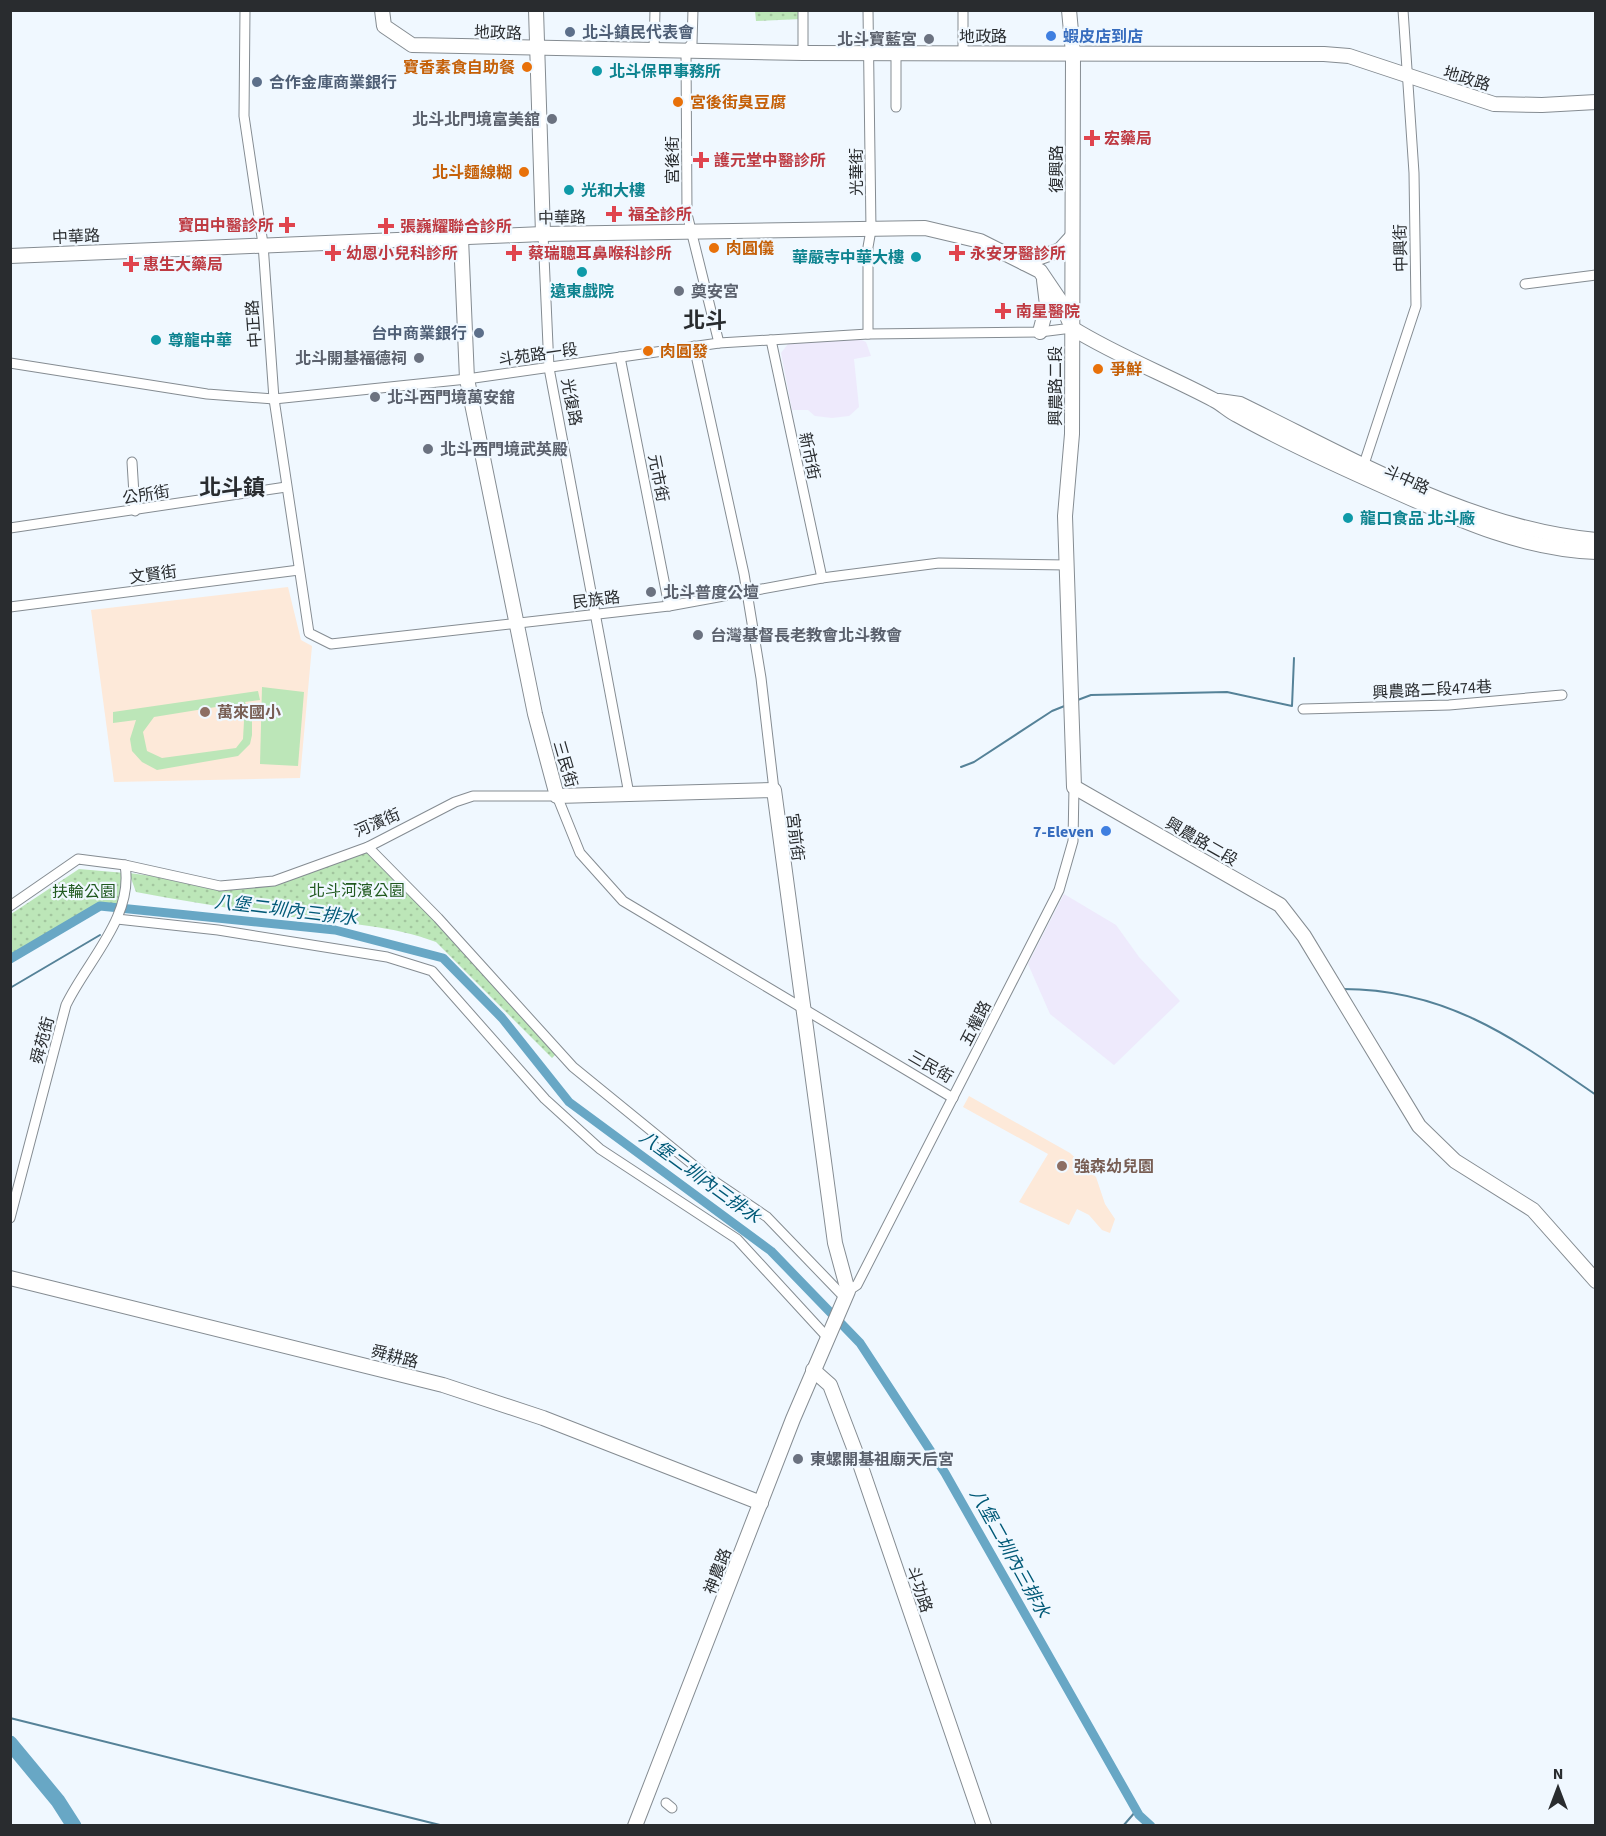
<svg xmlns="http://www.w3.org/2000/svg" width="1606" height="1836" font-family="'Source Sans 3','Noto Sans TC',sans-serif">
<style>
.commercial{fill:#eeeafc}
.education{fill:#fde9d9}
.park{fill:url(#park-dots)}
.pitch{fill:#bce6b8;fill-rule:evenodd}
.lines{fill:none;stroke-linecap:round;stroke-linejoin:round}
.stream{stroke:#558298;stroke-width:2}
.canal{stroke:#68a7c5;stroke-width:9}
.river{stroke:#68a7c5;stroke-width:15}
.street-casing{stroke:#858c92;stroke-width:11}
.secondary-casing{stroke:#858c92;stroke-width:16}
.street{stroke:#fff;stroke-width:9}
.secondary{stroke:#fff;stroke-width:14}
.service-dot{fill:#5c6f8a;stroke:#f0f8ff;stroke-width:2}
.shop-dot{fill:#3f7fe0;stroke:#f0f8ff;stroke-width:2}
.worship-dot{fill:#6b7280;stroke:#f0f8ff;stroke-width:2}
.food-dot{fill:#e8710a;stroke:#f0f8ff;stroke-width:2}
.culture-dot{fill:#0f9aa8;stroke:#f0f8ff;stroke-width:2}
.health-dot{fill:#e0444e;stroke:#f0f8ff;stroke-width:2}
.education-dot{fill:#8d6e63;stroke:#f0f8ff;stroke-width:2}
.labels{text-anchor:middle;stroke-width:4.5;stroke-linejoin:round;paint-order:stroke}
.street-label{font-size:16px;fill:#292c2f;stroke:#f0f8ff}
.service-label{font-size:16px;font-weight:bold;fill:#4e5e75;stroke:#f0f8ff;text-anchor:start}
.shop-label{font-size:16px;font-weight:bold;fill:#366cbe;stroke:#f0f8ff;text-anchor:start}
.worship-label{font-size:16px;font-weight:bold;fill:#5b616d;stroke:#f0f8ff;text-anchor:start}
.food-label{font-size:16px;font-weight:bold;fill:#c56008;stroke:#f0f8ff;text-anchor:start}
.culture-label{font-size:16px;font-weight:bold;fill:#0d838f;stroke:#f0f8ff;text-anchor:start}
.health-label{font-size:16px;font-weight:bold;fill:#be3a42;stroke:#f0f8ff;text-anchor:start}
.education-label{font-size:16px;font-weight:bold;fill:#785e54;stroke:#f0f8ff;text-anchor:start}
.park-label{font-size:16px;fill:#20591f;stroke:#f0f8ff}
.water-label{font-size:18px;font-style:italic;fill:#005977;stroke:#f0f8ff}
.district-label{font-size:22px;font-weight:bold;fill:#292c2f;stroke:#f0f8ff}
</style>
<defs>
<pattern id="park-dots" width="8" height="8" patternUnits="userSpaceOnUse" patternTransform="scale(1.5)"><rect width="8" height="8" fill="#bce6b8"/><path d="M2 2h.1M6 6h.1" fill="none" stroke="#a2c59e" stroke-width="1.8" stroke-linecap="round"/></pattern>
</defs>
<rect width="100%" height="100%" fill="#f0f8ff"/>
<g class="commercial">
<polygon points="857,338 866,342 871,356 854,359 859,407 849,416 832,418 815,416 808,410 792,410 781,353 788,344"/>
<polygon points="1064,894 1116,925 1139,957 1180,1001 1114,1065 1050,1014 1028,964"/>
</g>
<g class="education">
<polygon points="288,587 301,640 312,646 300,778 114,782 91,610"/>
<polygon points="969,1096 1070,1153 1096,1177 1105,1204 1115,1219 1110,1233 1102,1230 1089,1215 1077,1209 1069,1225 1019,1202 1048,1154 963,1107"/>
</g>
<g class="park">
<polygon points="755,11 801,11 802,19 756,21"/>
<path d="M365,851L462,944L557,1053L552,1058L436,942C394,926 345,923 300,918C245,911 190,902 136,892L129,873L152,876L216,890L275,883Z"/>
<polygon points="79,869 125,873 121,908 100,906 11,959 11,914"/>
</g>
<g class="pitch">
<polygon points="262,687 304,692 298,766 260,764"/>
<path d="M258,691L260,700L245,702L252,721V735L250,744L238,756L157,770L142,762L132,751L130,739L136,720L113,723V712ZM222,706L235,711L244,721L243,739L236,748L162,758L147,751L143,732L154,717Z"/>
</g>
<g class="lines">
<g class="stream">
<polyline points="1075,701 1091,695 1227,692 1292,706 1294,658"/>
<polyline points="961,767 974,762 1052,711 1067,705"/>
<polyline points="10,988 100,935"/>
<path d="M1343,989C1447,989 1515,1039 1596,1095"/>
<polyline points="10,1718 444,1826"/>
<polyline points="1123,1826 1136,1811"/>
</g>
<polyline class="canal" points="10,959 100,906 335,930 443,958 502,1018 569,1102 771,1251 860,1343 945,1473 1139,1815 1151,1826"/>
<polyline class="river" points="10,1743 58,1801 74,1826"/>
<g class="street-casing">
<g id="street">
<polyline points="245,10 244,116 263,244 274,399 309,633 331,644 430,633 669,606 822,578 939,563 1067,565"/>
<polyline points="693,10 692,43 686,51 687,214 719,343"/>
<polyline points="803,10 803,53"/>
<polyline points="654,51 655,10"/>
<polyline points="963,52 963,10"/>
<polyline points="896,107 896,52"/>
<polyline points="543,234 549,368 629,794"/>
<polyline points="1525,284 1596,275"/>
<polyline points="868,334 868,247 871,230 868,10"/>
<polyline points="771,340 822,578"/>
<polyline points="694,346 744,574 761,678 774,790"/>
<polyline points="620,357 669,606"/>
<polyline points="10,363 207,394 274,399 467,379 719,343 868,334 1040,332 1072,328"/>
<polyline points="132,462 135,511"/>
<polyline points="1362,470 1416,306 1414,173 1403,10"/>
<polyline points="10,528 286,487"/>
<polyline points="10,607 299,570"/>
<polyline points="1303,709 1449,705 1562,695"/>
<polyline points="368,847 438,918 573,1067 708,1177 767,1217 845,1298"/>
<polyline points="10,906 78,859 125,865 220,886 274,881 368,847 455,802 473,796 557,796 580,853 623,901 953,1098"/>
<polyline points="117,919 218,930 387,957 432,971 545,1099 600,1149 737,1239 828,1338"/>
<path d="M10,1218L66,1005C87,961 134,917 125,865"/>
<polyline points="848,1291 857,1285 1059,890 1073,841 1074,787"/>
<polyline points="666,1803 672,1808"/>
</g>
</g>
<g class="secondary-casing">
<g id="secondary">
<polyline points="382,10 384,26 412,45 803,53 1324,54 1349,56 1494,104 1542,105 1596,102"/>
<polyline points="536,10 543,234"/>
<polyline points="1069,10 1073,53 1072,434 1065,516 1074,787 1280,905 1304,936 1419,1126 1455,1161 1533,1210 1596,1281"/>
<polyline points="461,238 467,379 535,714 557,796 774,790 835,1243 848,1291 793,1419 635,1826"/>
<polyline points="10,256 543,234 925,228 980,241 1040,271 1061,302 1069,321"/>
<polyline points="1024,263 1060,250 1071,238"/>
<path d="M1072,328C1117,356 1167,375 1214,400C1222,404 1229,411 1237,415C1287,443 1340,467 1392,490C1459,520 1522,549 1596,552"/>
<polyline points="1040,332 1047,305 1044,280"/>
<path d="M1219,401L1240,404C1351,458 1471,529 1596,540"/>
<polyline points="10,1278 443,1385 543,1418 761,1503"/>
<polyline points="813,1370 830,1385 859,1461 984,1826"/>
</g>
</g>
<use href="#street" class="street"/>
<use href="#secondary" class="secondary"/>
</g>
<g class="service-dot">
<circle cx="570" cy="32" r="6"/>
<circle cx="257" cy="82" r="6"/>
<circle cx="479" cy="333" r="6"/>
</g>
<g class="shop-dot">
<circle cx="1051" cy="36" r="6"/>
<circle cx="1106" cy="831" r="6"/>
</g>
<g class="worship-dot">
<circle cx="929" cy="39" r="6"/>
<circle cx="552" cy="119" r="6"/>
<circle cx="679" cy="291" r="6"/>
<circle cx="419" cy="358" r="6"/>
<circle cx="375" cy="397" r="6"/>
<circle cx="428" cy="449" r="6"/>
<circle cx="651" cy="592" r="6"/>
<circle cx="698" cy="635" r="6"/>
<circle cx="798" cy="1459" r="6"/>
</g>
<g class="food-dot">
<circle cx="527" cy="67" r="6"/>
<circle cx="678" cy="102" r="6"/>
<circle cx="524" cy="172" r="6"/>
<circle cx="714" cy="248" r="6"/>
<circle cx="648" cy="351" r="6"/>
<circle cx="1098" cy="369" r="6"/>
</g>
<g class="culture-dot">
<circle cx="597" cy="71" r="6"/>
<circle cx="569" cy="190" r="6"/>
<circle cx="916" cy="257" r="6"/>
<circle cx="582" cy="272" r="6"/>
<circle cx="156" cy="340" r="6"/>
<circle cx="1348" cy="518" r="6"/>
</g>
<g class="health-dot">
<path d="M1089 129h6v6h6v6h-6v6h-6v-6h-6v-6h6z"/>
<path d="M698 151h6v6h6v6h-6v6h-6v-6h-6v-6h6z"/>
<path d="M611 205h6v6h6v6h-6v6h-6v-6h-6v-6h6z"/>
<path d="M284 216h6v6h6v6h-6v6h-6v-6h-6v-6h6z"/>
<path d="M383 217h6v6h6v6h-6v6h-6v-6h-6v-6h6z"/>
<path d="M330 244h6v6h6v6h-6v6h-6v-6h-6v-6h6z"/>
<path d="M511 244h6v6h6v6h-6v6h-6v-6h-6v-6h6z"/>
<path d="M954 244h6v6h6v6h-6v6h-6v-6h-6v-6h6z"/>
<path d="M128 255h6v6h6v6h-6v6h-6v-6h-6v-6h6z"/>
<path d="M1000 302h6v6h6v6h-6v6h-6v-6h-6v-6h6z"/>
</g>
<g class="education-dot">
<circle cx="205" cy="712" r="6"/>
<circle cx="1062" cy="1166" r="6"/>
</g>
<g class="labels">
<g class="street-label">
<text transform="translate(498 32) rotate(2)" y="6">地政路</text>
<text x="983" y="42">地政路</text>
<text transform="translate(1467 78) rotate(17)" y="6">地政路</text>
<text transform="translate(672 160) rotate(-90)" y="6">宮後街</text>
<text transform="translate(1056 169) rotate(-90)" y="6">復興路</text>
<text transform="translate(856 172) rotate(-90)" y="6">光華街</text>
<text transform="translate(562 217) rotate(-1)" y="6">中華路</text>
<text transform="translate(76 236) rotate(-3)" y="6">中華路</text>
<text transform="translate(1400 248) rotate(-91)" y="6">中興街</text>
<text transform="translate(253 324) rotate(-94)" y="6">中正路</text>
<text transform="translate(538 354) rotate(-8)" y="6">斗苑路一段</text>
<text transform="translate(1055 386) rotate(-90)" y="6">興農路二段</text>
<text transform="translate(572 402) rotate(79)" y="6">光復路</text>
<text transform="translate(810 456) rotate(78)" y="6">新市街</text>
<text transform="translate(659 478) rotate(79)" y="6">元市街</text>
<text transform="translate(1407 479) rotate(24)" y="6">斗中路</text>
<text transform="translate(146 494) rotate(-9)" y="6">公所街</text>
<text transform="translate(153 574) rotate(-8)" y="6">文賢街</text>
<text transform="translate(596 599) rotate(-7)" y="6">民族路</text>
<text transform="translate(1432 689) rotate(-3)" y="6">興農路二段474巷</text>
<text transform="translate(566 764) rotate(74)" y="6">三民街</text>
<text transform="translate(377 822) rotate(-23)" y="6">河濱街</text>
<text transform="translate(796 837) rotate(83)" y="6">宮前街</text>
<text transform="translate(1202 841) rotate(30)" y="6">興農路二段</text>
<text transform="translate(975 1023) rotate(-63)" y="6">五權路</text>
<text transform="translate(42 1040) rotate(-75)" y="6">舜苑街</text>
<text transform="translate(931 1066) rotate(30)" y="6">三民街</text>
<text transform="translate(395 1356) rotate(14)" y="6">舜耕路</text>
<text transform="translate(717 1571) rotate(-69)" y="6">神農路</text>
<text transform="translate(920 1589) rotate(71)" y="6">斗功路</text>
</g>
<g class="service-label">
<text x="582" y="38">北斗鎮民代表會</text>
<text x="269" y="88">合作金庫商業銀行</text>
<text x="467" y="339" text-anchor="end">台中商業銀行</text>
</g>
<g class="shop-label">
<text x="1063" y="42">蝦皮店到店</text>
<text x="1094" y="837" text-anchor="end">7-Eleven</text>
</g>
<g class="worship-label">
<text x="917" y="45" text-anchor="end">北斗寶藍宮</text>
<text x="540" y="125" text-anchor="end">北斗北門境富美舘</text>
<text x="691" y="297">奠安宮</text>
<text x="407" y="364" text-anchor="end">北斗開基福德祠</text>
<text x="387" y="403">北斗西門境萬安舘</text>
<text x="440" y="455">北斗西門境武英殿</text>
<text x="663" y="598">北斗普度公壇</text>
<text x="710" y="641">台灣基督長老教會北斗教會</text>
<text x="810" y="1465">東螺開基祖廟天后宮</text>
</g>
<g class="food-label">
<text x="515" y="73" text-anchor="end">寶香素食自助餐</text>
<text x="690" y="108">宮後街臭豆腐</text>
<text x="512" y="178" text-anchor="end">北斗麵線糊</text>
<text x="726" y="254">肉圓儀</text>
<text x="660" y="357">肉圓發</text>
<text x="1110" y="375">爭鮮</text>
</g>
<g class="culture-label">
<text x="609" y="77">北斗保甲事務所</text>
<text x="581" y="196">光和大樓</text>
<text x="904" y="263" text-anchor="end">華嚴寺中華大樓</text>
<text x="582" y="297" text-anchor="middle">遠東戲院</text>
<text x="168" y="346">尊龍中華</text>
<text x="1360" y="524">龍口食品 北斗廠</text>
</g>
<g class="health-label">
<text x="1104" y="144">宏藥局</text>
<text x="714" y="166">護元堂中醫診所</text>
<text x="628" y="220">福全診所</text>
<text x="274" y="231" text-anchor="end">寶田中醫診所</text>
<text x="400" y="232">張巍耀聯合診所</text>
<text x="346" y="259">幼恩小兒科診所</text>
<text x="528" y="259">蔡瑞聰耳鼻喉科診所</text>
<text x="970" y="259">永安牙醫診所</text>
<text x="143" y="270">惠生大藥局</text>
<text x="1016" y="317">南星醫院</text>
</g>
<g class="education-label">
<text x="217" y="718">萬來國小</text>
<text x="1074" y="1172">強森幼兒園</text>
</g>
<g class="park-label">
<text x="357" y="896">北斗河濱公園</text>
<text x="84" y="897">扶輪公園</text>
</g>
<g class="water-label">
<text transform="translate(286 910) rotate(7)" y="6">八堡二圳內三排水</text>
<text transform="translate(700 1177) rotate(36)" y="6">八堡二圳內三排水</text>
<text transform="translate(1010 1553) rotate(61)" y="6">八堡二圳內三排水</text>
</g>
<g class="district-label">
<text x="705" y="328">北斗</text>
<text x="232" y="495">北斗鎮</text>
</g>
</g>
<rect width="1606" height="1836" fill="none" stroke="#292c2f" stroke-width="24"/>
<g transform="translate(1558 1788)" stroke="#f0f8ff" stroke-width="4.5" paint-order="stroke">
<path d="M0-4.5L10 22L0 15L-10 22Z" fill="#292c2f"/>
<text y="-9" font-size="16" font-weight="bold" text-anchor="middle" fill="#292c2f">N</text>
</g>
</svg>
